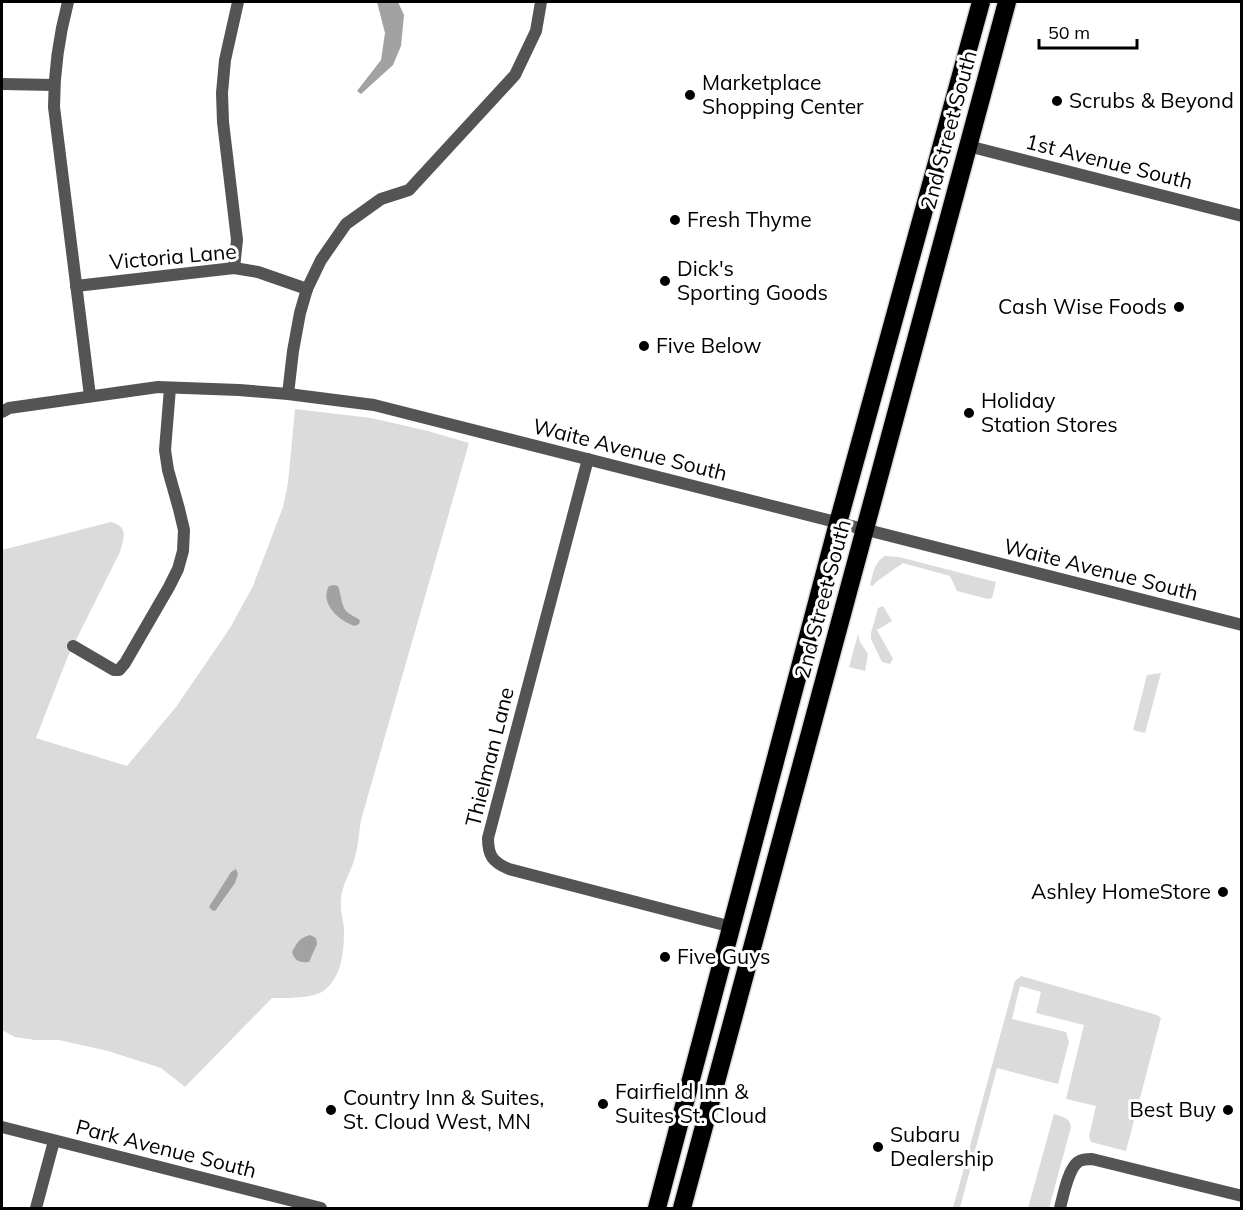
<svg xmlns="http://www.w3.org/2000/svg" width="1243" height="1210" font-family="Mulish,sans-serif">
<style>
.green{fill:#dbdbdb}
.water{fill:#a2a2a2}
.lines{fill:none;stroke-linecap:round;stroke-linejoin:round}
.highway-casing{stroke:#dbdbdb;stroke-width:21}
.minor{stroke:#545454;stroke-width:12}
.highway{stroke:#000;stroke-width:18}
.poi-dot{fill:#000;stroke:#fff;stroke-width:2}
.labels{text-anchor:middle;stroke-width:6;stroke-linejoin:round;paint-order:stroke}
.poi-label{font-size:21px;fill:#000;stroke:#fff;text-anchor:start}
.street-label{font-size:21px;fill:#000;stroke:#fff}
</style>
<rect width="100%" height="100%" fill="#fff"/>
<g class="green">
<path d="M295,409L371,418L428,431L469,443L361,820C359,833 358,848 354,861C349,875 342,885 341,900C340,910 343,919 344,928C344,948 343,974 326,989C315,999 287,998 272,998L185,1087L161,1068L108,1051L59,1040H35L15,1037L2,1030V550L111,522C129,527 124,537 120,552L68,656L36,738L127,766L176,707L230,628L253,586L283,507L288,483Z"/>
<path d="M885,556L899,557L996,582L992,598L988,599L957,591L950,576L903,563L876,582L873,586L870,585C873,574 874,562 885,556Z"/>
<polygon points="883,606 892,621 877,630 893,659 890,664 882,662 871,639 871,633 878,608"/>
<polygon points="858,634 860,642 868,654 865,671 849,667"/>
<polygon points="1161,673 1145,733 1133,730 1147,675"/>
<polygon points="1021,976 1157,1015 1161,1018 1126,1151 1091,1142 1089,1136 1096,1106 1066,1099 1084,1025 1036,1013 1041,992 1020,986 1012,1019 1066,1032 1069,1042 1058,1084 997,1068 960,1208 953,1208 1015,981"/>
<path d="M1054,1114C1062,1117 1070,1117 1071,1127L1049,1208H1028Z"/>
</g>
<g class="water">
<polygon points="377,2 398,2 404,15 401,46 393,65 361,94 357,91 381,60 385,33"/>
<path d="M334,585L338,586C341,593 341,606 347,612C350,615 356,617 360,620L359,624L355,626C339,621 319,603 329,586Z"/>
<polygon points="236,869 238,874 235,883 215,911 212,910 209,907 231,872"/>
<path d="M310,935L316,938L317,944L309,962C299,963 295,961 292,952C297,943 299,938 310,935Z"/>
</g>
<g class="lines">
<g class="highway-casing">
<g id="highway">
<polyline points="657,1208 838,523 981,2"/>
<polyline points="682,1208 1007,2"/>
</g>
</g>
<g class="minor">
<path d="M68,2C59,36 54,71 54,107L90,396"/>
<polyline points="2,84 54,85"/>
<polyline points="968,146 1242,216"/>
<polyline points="234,268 237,240 223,122 222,93 225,60 238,2"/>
<polyline points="76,286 234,268 258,272 307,289"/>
<polyline points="288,394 293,351 300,313 307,289 321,260 346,224 381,199 409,190 515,75 536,31 541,2"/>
<polyline points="2,412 9,408 158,387 239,390 288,394 374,405 1242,625"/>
<path d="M588,459L488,838C488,855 492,862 509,869L732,927"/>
<polyline points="73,646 114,670 119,670 125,663 169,587 178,569 183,551 184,530 179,509 168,470 165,450 170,388"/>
<polyline points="2,1127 321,1208"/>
<polyline points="36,1208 54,1141"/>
<path d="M1060,1208C1063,1197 1068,1169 1078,1162C1082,1159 1087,1159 1092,1159L1242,1196"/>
</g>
<use href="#highway" class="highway"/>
</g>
<g class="poi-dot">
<circle cx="690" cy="95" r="6"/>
<circle cx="1057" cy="101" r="6"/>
<circle cx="675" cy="220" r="6"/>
<circle cx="665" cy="281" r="6"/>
<circle cx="1179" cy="307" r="6"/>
<circle cx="644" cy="346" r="6"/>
<circle cx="969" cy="413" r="6"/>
<circle cx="1223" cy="892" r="6"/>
<circle cx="665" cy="957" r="6"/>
<circle cx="603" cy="1104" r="6"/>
<circle cx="331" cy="1110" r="6"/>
<circle cx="1228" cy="1110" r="6"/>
<circle cx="878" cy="1147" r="6"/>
</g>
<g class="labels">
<g class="poi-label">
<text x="702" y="90">Marketplace<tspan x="702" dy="24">Shopping Center</tspan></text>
<text x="1069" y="108">Scrubs &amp; Beyond</text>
<text x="687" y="227">Fresh Thyme</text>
<text x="677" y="276">Dick's<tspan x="677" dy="24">Sporting Goods</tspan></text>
<text x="1167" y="314" text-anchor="end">Cash Wise Foods</text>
<text x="656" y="353">Five Below</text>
<text x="981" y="408">Holiday<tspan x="981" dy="24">Station Stores</tspan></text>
<text x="1211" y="899" text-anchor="end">Ashley HomeStore</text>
<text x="677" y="964">Five Guys</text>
<text x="615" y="1099">Fairfield Inn &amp;<tspan x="615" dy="24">Suites St. Cloud</tspan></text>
<text x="343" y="1105">Country Inn &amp; Suites,<tspan x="343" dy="24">St. Cloud West, MN</tspan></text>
<text x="1216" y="1117" text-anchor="end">Best Buy</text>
<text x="890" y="1142">Subaru<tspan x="890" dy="24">Dealership</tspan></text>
</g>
<g class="street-label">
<text transform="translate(949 130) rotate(-75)" y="7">2nd Street South</text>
<text transform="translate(1109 162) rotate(14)" y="7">1st Avenue South</text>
<text transform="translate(173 257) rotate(-5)" y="7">Victoria Lane</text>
<text transform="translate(630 450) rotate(14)" y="7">Waite Avenue South</text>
<text transform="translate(1101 570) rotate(14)" y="7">Waite Avenue South</text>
<text transform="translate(823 599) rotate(-75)" y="7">2nd Street South</text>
<text transform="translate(490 757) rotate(-76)" y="7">Thielman Lane</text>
<text transform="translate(166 1149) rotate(14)" y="7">Park Avenue South</text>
</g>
</g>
<rect width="1243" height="1210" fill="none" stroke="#000000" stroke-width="6"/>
<path d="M1039 39v9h98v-9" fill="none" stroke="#000000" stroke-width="3"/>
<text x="1048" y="39" font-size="18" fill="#000000" stroke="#ffffff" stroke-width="4.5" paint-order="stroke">50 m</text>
</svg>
